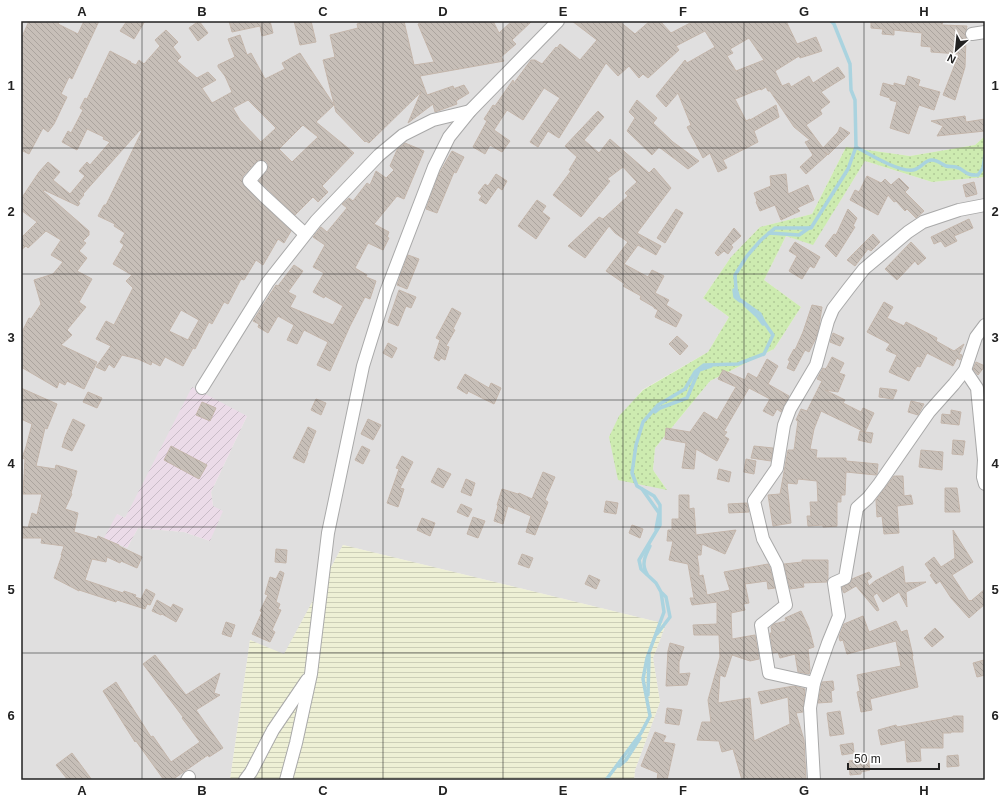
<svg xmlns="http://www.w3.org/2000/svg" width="1006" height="801" font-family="Helvetica,sans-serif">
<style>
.residential{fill:#e0dfdf;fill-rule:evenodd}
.industrial{fill:url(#industrial-furrows)}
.farmland{fill:url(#farmland-rules)}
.grass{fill:url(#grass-dots)}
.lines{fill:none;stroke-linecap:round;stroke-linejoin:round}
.stream{stroke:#aad3df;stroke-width:3.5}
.building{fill:url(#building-back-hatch);stroke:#c4b6ab;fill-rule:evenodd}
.minor-casing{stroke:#a9a9a9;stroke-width:14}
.minor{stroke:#fff;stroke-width:12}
.grid{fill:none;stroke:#222;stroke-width:1;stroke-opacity:0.55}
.neatline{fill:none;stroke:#222;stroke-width:1.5}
.grid-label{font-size:13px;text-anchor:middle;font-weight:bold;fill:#222}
</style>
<defs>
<pattern id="industrial-furrows" width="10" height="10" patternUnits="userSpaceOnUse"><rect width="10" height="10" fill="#ebdbe8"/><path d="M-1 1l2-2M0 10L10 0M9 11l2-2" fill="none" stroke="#c9bcc7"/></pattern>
<pattern id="farmland-rules" width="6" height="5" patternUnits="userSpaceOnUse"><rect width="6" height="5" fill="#eef0d5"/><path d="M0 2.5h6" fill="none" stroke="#ccceb7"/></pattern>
<pattern id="grass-dots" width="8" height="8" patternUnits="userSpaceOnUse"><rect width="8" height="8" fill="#cdebb0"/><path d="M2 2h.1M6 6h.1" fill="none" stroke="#b0c997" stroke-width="1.8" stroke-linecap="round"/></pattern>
<pattern id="building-back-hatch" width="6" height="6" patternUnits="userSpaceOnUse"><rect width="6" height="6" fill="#c7bfb8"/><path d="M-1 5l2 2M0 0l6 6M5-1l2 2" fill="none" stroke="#aba49e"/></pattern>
</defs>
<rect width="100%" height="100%" fill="#f2efe9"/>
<path class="residential" d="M21,21H985V136L975,145L910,156L846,147L812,214L760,227L731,257L703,298L729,317L708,352L642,390L609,437L667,490L653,470L655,448L710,381L774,349L801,307L764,280L786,236L813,244L865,161L932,182L985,177V780H634L635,770L660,702L653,658L666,624L343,545L284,655L250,640L230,780H21ZM247,416L211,492L213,506L210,541L184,532L138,528L127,548L117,514L124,518Z"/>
<polygon class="industrial" points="192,387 247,416 211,492 213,506 223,511 210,541 184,532 138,528 127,548 104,538 117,514 125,518"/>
<polygon class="farmland" points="343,545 666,624 653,658 660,702 635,770 634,780 230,780 250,640 284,654"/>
<polygon class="grass" points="985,136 985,177 932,182 865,161 813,245 786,236 764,280 801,307 774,349 710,381 655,448 653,470 667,490 618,480 609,437 619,416 643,390 708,352 729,317 703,298 731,257 760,227 812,214 846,147 910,156 975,145"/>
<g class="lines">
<g class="stream">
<path d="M856,147C869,154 898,172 913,170C921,169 924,160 932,160C937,160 942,164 946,166C949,167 953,166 956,167C966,170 965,176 978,175L983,168L985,155"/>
<polyline points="769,233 799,235 809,228"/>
<polyline points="734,290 735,297 740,301"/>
<polyline points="745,305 757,316 763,324"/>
<polyline points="655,412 660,408 687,398 699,370 711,366"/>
<polyline points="642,489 659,513 656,529"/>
<path d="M647,574C641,564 645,556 650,546"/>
<polyline points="657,634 670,617 666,597 662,593"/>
<polyline points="648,695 649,655"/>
<polyline points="619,766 626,760 640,738"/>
<polyline points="606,780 641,733 650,716 643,679 647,658 664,612 661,592 656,583 641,569 639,560 660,525 660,505 654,496 637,486 632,473 636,445 643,422 658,405 685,389 695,372 704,365 738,364 764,354 773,335 764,322 760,314 739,299 736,289 735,275 747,256 761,240 775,228 811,228 848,169 856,147 855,100 851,90 850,64 834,24 831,21"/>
</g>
</g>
<g class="building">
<polygon points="29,21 60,21 58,24 78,34 84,21 99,21 72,79 69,77 61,94 67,97 54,124 48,132 43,128 29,154 21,150 21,39"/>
<polygon points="127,21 145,21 134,39 120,31"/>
<polygon points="199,21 208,33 198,41 189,28"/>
<polygon points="229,21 270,21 273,33 262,36 260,26 232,32"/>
<polygon points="294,21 311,21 316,42 300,45"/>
<polygon points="365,21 404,21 414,65 434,62 418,24 425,21 493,21 499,33 512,21 532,21 512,40 516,44 501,57 504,61 420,76 427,95 453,86 454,88 453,89 464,85 469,93 456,101 457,104 435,112 433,104 408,123 421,92 369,143 366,141 365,142 336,112 323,60 335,57 330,35 358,28 357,24"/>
<path d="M572,21H619L635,34L650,21H660L671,33L694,21H786L797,44L816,37L822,51L800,58L799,56L775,71L782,86L789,83L791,87L809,76L813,83L838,67L845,77L821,92L830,102L820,110L822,114L806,125L823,148L838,132L840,127L850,133L828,155L825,152L827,155L806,174L800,167L813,155L805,142L810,140L794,127L770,91H768L766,87L761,90L760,89L735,99L746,121L750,119V120L776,105L779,117L754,131L758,142L723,160L727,168L718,172L710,153L703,158L687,127L691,125L678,93L666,107L656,96L685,60L687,63L715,47L705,31L676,46L679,50L648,78L643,74L639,78L629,66L618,76L606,63L559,138L548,131L538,147L530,142L560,98L544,88L523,120L507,110L494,130L510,141L502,152L490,145L485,154L473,147L487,121L484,119L493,105L495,106L513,80L514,83L531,60H535L542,64L556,47L557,48L560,44L580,60L597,40ZM749,38L764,60L736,71L727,56L733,53L730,49Z"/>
<polygon points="871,21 943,21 942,25 967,26 965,35 966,39 965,67 955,100 943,95 959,54 931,52 931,47 921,46 922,33 894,30 894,35 882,34 883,29 871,28"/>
<path d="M166,30L178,42L173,47L181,57L177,61L197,78L208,72L216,80L202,88L212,103L232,92L225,76L218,67V65L235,57L228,39L240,35L247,55L251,53L265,79L285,69L282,63L300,53L334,105L316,122L354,153L322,186L328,192L318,202L313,197L295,215L259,181L268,169V164L266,161L258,160L243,176L242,180L244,186L291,231L284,243L278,239L263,265L256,260L244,280L241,279L228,304L224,302L212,324L209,322L195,349L193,348L183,366L165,357L160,366L152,362L151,365L138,359L122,355L114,368L109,364L105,371L96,367L111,346L96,339L106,321L114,325L133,288L126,281L132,275L113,264L124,245L120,242L125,233L114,226L115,224L98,216L104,205H106L142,131L140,130L83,194L84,195L78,202L80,203L78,206L44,190L43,191L89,231V235L83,241L86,243L79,251L87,258L77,271L92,279L79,302L86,307L67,330L72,335L61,345L97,362L84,389L67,381L65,385L59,382L57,388L21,367V334L29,318L31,319L41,304L34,280L53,274L63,262L51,255L61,240L46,231L28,248L26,246L21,250V238L37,222L21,210V199L39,172L48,162L60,172L53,180L70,194L85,176L79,171L87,162L90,165L110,142L103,139L104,137L87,129L77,150L62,142L68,131L71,133L83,110L80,108L85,98L87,99L110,51L131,62L130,64L131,63L136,65L139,60L144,64L160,46L155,40ZM248,100L276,128L261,142L240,120L233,108ZM303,125L318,137L292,162L279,149ZM181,310L199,320L188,340L169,331Z"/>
<polygon points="908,76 920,80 918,86 940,92 934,110 919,105 909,134 890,128 897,102 890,100 890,98 880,95 883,83 894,86 894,83 905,86"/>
<polygon points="637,100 657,118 653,123 673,142 699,161 688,169 659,147 652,155 627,131 635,118 629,112"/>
<polygon points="598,111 604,117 584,140 599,153 610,139 649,173 654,168 671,188 637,233 661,246 656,255 638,245 624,264 648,277 652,270 664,276 655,293 669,300 666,305 682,315 676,327 655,317 658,310 654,308 654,307 640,299 641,296 623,286 625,284 606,271 628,242 615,233 609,226 585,258 568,246 599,217 603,219 628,196 625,193 637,182 623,167 607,179 610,181 581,217 553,195 571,171 569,170 577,157 565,146"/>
<polygon points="965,116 966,122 985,119 985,131 937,136 943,126 931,121"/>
<polygon points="405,143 424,151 404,199 397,196 374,224 389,232 387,237 389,238 383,250 368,243 355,268 367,275 366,277 376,281 370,299 365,297 350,326 330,371 317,365 328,342 304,330 297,344 287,340 294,325 278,316 268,333 258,327 259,324 253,321 276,285 278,286 294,265 303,271 288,292 296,296 290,307 333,325 343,306 325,296 324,298 313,292 324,273 313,267 325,245 313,237 321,227 327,232 347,208 342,204 349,198 353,201 367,183 370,185 376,171 386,178 394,170 390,166 397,150"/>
<polygon points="452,151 464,157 456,173 454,172 437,213 426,209 439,174"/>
<polygon points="496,174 507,181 502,190 498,187 486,204 479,200 482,196 478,193 485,184 488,186"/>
<polygon points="786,174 788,194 808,185 814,200 797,208 800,211 781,220 775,205 760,211 756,202 757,201 754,193 771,186 770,176"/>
<polygon points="867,176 881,183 885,179 891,185 899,178 909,188 905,192 924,211 916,218 907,209 905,211 896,201 894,202 888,195 878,215 850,200 855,190 859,192"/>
<polygon points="974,182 977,194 966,197 963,185"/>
<polygon points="537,200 546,206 542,212 550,218 536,239 518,226"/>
<polygon points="676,209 683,213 665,243 657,238"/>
<polygon points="848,209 857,218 853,226 855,227 836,257 825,246 834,234 836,235"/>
<polygon points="969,219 973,228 954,236 957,241 945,247 941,241 934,244 931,237"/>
<polygon points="734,228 741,236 731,245 733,247 728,254 724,251 718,256 715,253"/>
<polygon points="873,234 880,242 871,251 868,249 855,266 847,260"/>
<polygon points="795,242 820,257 814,268 810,266 802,279 789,271 797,256 789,251"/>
<polygon points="911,242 926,258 918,265 915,261 897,280 885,269"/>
<polygon points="408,255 419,259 407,289 397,285"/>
<polygon points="399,290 416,297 411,308 406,306 398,326 388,322"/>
<polygon points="884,302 893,307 887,318 904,326 906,322 937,338 936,341 954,351 964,344 959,354 962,355 960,360 957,358 953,366 927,353 920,367 917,366 909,381 889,372 897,355 886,350 890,344 867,332"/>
<polygon points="812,305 822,307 819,326 816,338 809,352 805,350 794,371 787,368 790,361 788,360 794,349 795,350 803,332"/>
<polygon points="452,308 461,313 453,329 455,330 446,346 449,347 445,360 441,358 439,361 434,358 440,340 436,338"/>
<polygon points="833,333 844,338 840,346 830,342"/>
<polygon points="677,336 688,346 680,355 669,344"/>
<polygon points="388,343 397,348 392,358 383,353"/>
<polygon points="832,357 844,363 839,373 845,375 838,392 825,390 845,400 843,403 861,412 863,408 874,413 865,432 873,433 871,443 858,440 860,431 865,432 821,411 814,429 810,449 817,450 816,458 846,458 846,461 878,464 877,474 876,475 846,472 845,495 841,495 841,502 837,502 837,526 823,527 823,525 808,526 807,516 811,516 810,502 818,502 817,481 798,479 797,484 787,483 791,523 773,526 768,495 780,494 788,450 794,450 798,421 796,420 801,409 807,411 822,381 817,379 823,368 825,369 827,367"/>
<polygon points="767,359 778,366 768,384 789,396 781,412 777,409 773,416 763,411 770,399 749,388 724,431 727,432 724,436 729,439 717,461 696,449 694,469 682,468 686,443 665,439 666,428 690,432 704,412 717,420 736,387 718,379 723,370 745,380 748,373 757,378"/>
<polygon points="976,362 985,366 978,375 973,369"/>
<polygon points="465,374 489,388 491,383 501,388 494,404 468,391 467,394 457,388"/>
<polygon points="21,388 57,404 47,429 45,428 36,466 55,469 56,465 77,471 71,493 72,494 65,509 78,513 74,532 97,539 98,536 119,545 119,546 142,557 137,568 121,561 120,563 107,557 106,562 92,559 85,580 123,593 124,591 136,595 135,597 141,599 146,589 155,594 150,605 147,604 145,609 117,600 116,602 79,590 79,591 54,578 62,555 61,555 64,546 41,543 42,538 21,538 21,526 28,528 32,513 37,515 42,494 23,494 25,459 22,458 26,447 32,424 21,419"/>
<polygon points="880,388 897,390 893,399 879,397"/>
<polygon points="88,392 102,398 97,408 83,402"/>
<polygon points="316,399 326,403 321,415 311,410"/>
<polygon points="911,401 924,404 918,415 908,412"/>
<polygon points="202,402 216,408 210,421 196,415"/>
<polygon points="951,410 961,412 959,425 941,423 942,414 951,415"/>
<polygon points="73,419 85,425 72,451 62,447 65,437"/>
<polygon points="368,419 381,425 373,440 361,434"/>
<polygon points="308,427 316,431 307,453 308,453 304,463 293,458"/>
<polygon points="953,440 965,441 963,455 952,454"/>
<polygon points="171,446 207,465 199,479 164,460"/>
<polygon points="362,446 370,450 363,464 355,460"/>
<polygon points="754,446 773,448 771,461 751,458"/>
<polygon points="921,450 943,452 942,470 919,467"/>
<polygon points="402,456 413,462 400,488 404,489 398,507 387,503 399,469 396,468"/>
<polygon points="746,459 756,461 754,474 744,472"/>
<polygon points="438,468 451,474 443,488 431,482"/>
<polygon points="719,469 731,472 729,482 717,479"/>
<polygon points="543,472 555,477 545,500 548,502 535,535 526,532 531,516 508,506 503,524 494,521 498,506 497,505 502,489 518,494 519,493 532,499"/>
<polygon points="894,476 903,476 904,496 911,495 913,504 897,506 899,533 884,534 882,516 877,517 876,500"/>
<polygon points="466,479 475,483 471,496 461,492"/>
<polygon points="945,488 957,488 960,512 945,512"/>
<polygon points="679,495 689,495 689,509 694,508 696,535 736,530 725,554 702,544 701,555 697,555 699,568 699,576 703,575 707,595 730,590 724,572 768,564 770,568 775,588 768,589 767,581 745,584 749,603 743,604 745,610 731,613 732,639 755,635 759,659 750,661 732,655 725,677 720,675 718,703 750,698 754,741 790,724 788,697 761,704 758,692 794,686 805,689 803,712 796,713 804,740 806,780 742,780 733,749 722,752 719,741 697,740 702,722 711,722 708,700 720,657 719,635 694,635 693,625 717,624 717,602 692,605 690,598 694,598 688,564 669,560 673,541 667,541 668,530 672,530 672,519 679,519"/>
<polygon points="606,501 618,503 616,514 604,512"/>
<polygon points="747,503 749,512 729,513 728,504"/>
<polygon points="461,504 472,509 468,517 457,512"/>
<polygon points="473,517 485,521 478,538 467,534"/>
<polygon points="422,518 435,523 430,536 417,530"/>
<polygon points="632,525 643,529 640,538 629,533"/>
<polygon points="953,530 973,562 952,575 969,601 970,600 971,601 985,589 985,604 969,618 951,598 940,581 936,584 930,575 932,574 925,564 934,557 941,567 955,558"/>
<polygon points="276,549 287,550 286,563 275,562"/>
<polygon points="522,554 533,558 529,568 518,564"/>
<polygon points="802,560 828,560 828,578 827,582 803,583 804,587 790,589 784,564 802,562"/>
<polygon points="903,566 905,583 926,582 906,592 907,607 899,592 883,602 877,593 873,596 879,610 877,611 856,586 844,593 843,591 842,587 851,583 852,579 869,572 872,577 867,581 869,586 875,581"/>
<polygon points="280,571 284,573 276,602 280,604 278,609 281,610 272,630 275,632 270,642 252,634 262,612 260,611 268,595 265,594 270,577 276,579"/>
<polygon points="589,575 600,580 596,589 585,584"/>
<polygon points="157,600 171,608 173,604 183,609 176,622 162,614 161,615 152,611"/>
<polygon points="801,611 809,628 814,647 808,649 810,670 809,674 798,672 795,654 780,658 778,652 773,653 770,633 772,633 771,627 774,624 786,621 785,618"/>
<polygon points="863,616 869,632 896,621 901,632 907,630 913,656 912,656 918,687 870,699 872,710 861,712 857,692 860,691 857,675 901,666 896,641 847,654 843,640 840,641 839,637 844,624"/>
<polygon points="226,622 235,625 231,637 222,634"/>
<polygon points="935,628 944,637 932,647 924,638"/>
<polygon points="670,643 684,647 679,662 679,674 690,673 687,685 666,686 668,651"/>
<polygon points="155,655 186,695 220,673 214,693 220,695 196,710 223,748 209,757 208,755 172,780 164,780 136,741 135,742 103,691 116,682 151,737 153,736 171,762 200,742 182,718 183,717 143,664"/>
<polygon points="984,660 985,675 977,677 973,663"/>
<polygon points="833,681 834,690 831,691 832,702 818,703 822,682"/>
<polygon points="667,708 682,710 679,725 665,723"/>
<polygon points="840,711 844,734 830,736 827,713"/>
<polygon points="953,716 963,716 963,732 951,732 951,733 943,733 943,748 920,748 921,761 907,762 905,740 881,745 878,730 896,725 897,727 953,717"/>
<polygon points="655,732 666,736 663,742 675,744 667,780 657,780 658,773 641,766"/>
<polygon points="853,743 854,753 842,755 840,745"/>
<polygon points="72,753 92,780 68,780 56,765"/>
<polygon points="958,755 959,766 947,767 947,756"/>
<polygon points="868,758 870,770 861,772 861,774 850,775 849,761"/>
</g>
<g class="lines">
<g class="minor-casing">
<g id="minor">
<polyline points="972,34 985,32"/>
<polyline points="261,167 249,181 264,196 305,234"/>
<polyline points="965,370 977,388 984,460 983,477 985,484"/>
<polyline points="202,388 268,282 316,221 379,155 403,135 433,120 470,111"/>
<polyline points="814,683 769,673 761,625 786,605 777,565 763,539 754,501 777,468 784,425 790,409 816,365 828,321 833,309 849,288 864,269 908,232 923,222 959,210 985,205"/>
<polyline points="187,780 189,777"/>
<polyline points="245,780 251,772 273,730 307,680"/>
<polyline points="286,780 296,743 311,674 328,533 363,366 386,292 434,167 449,137 470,111 558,21"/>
<polyline points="814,780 810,708 814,683 828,643 839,616 834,583 845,578 857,508 868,498 879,484 929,412 954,384 965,370 976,337 985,325"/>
</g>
</g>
<use href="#minor" class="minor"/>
</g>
<path class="grid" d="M142,21V780M262,21V780M383,21V780M503,21V780M623,21V780M744,21V780M864,21V780M21,148H985M21,274H985M21,400H985M21,527H985M21,653H985"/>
<rect width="1006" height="801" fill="none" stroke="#ffffff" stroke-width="44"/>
<g transform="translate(956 50) rotate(207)" stroke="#ffffff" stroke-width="3" paint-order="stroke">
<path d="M0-3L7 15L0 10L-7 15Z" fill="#222222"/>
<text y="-6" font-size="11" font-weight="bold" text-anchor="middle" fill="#222222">N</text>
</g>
<path d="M848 763v6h91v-6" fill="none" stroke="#222222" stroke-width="2"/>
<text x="854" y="763" font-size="12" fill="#222222" stroke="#ffffff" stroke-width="3" paint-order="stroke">50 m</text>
<rect x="22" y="22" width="962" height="757" class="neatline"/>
<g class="grid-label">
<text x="82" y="16">A</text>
<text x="202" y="16">B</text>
<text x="323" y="16">C</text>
<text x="443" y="16">D</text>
<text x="563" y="16">E</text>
<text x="683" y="16">F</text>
<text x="804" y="16">G</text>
<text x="924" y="16">H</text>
<text x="11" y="90">1</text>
<text x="995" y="90">1</text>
<text x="11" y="216">2</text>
<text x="995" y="216">2</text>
<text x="11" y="342">3</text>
<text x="995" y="342">3</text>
<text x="11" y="468">4</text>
<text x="995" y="468">4</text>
<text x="11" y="594">5</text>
<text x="995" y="594">5</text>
<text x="11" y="720">6</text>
<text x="995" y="720">6</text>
<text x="82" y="795">A</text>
<text x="202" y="795">B</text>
<text x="323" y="795">C</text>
<text x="443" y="795">D</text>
<text x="563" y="795">E</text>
<text x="683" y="795">F</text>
<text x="804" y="795">G</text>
<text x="924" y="795">H</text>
</g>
</svg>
